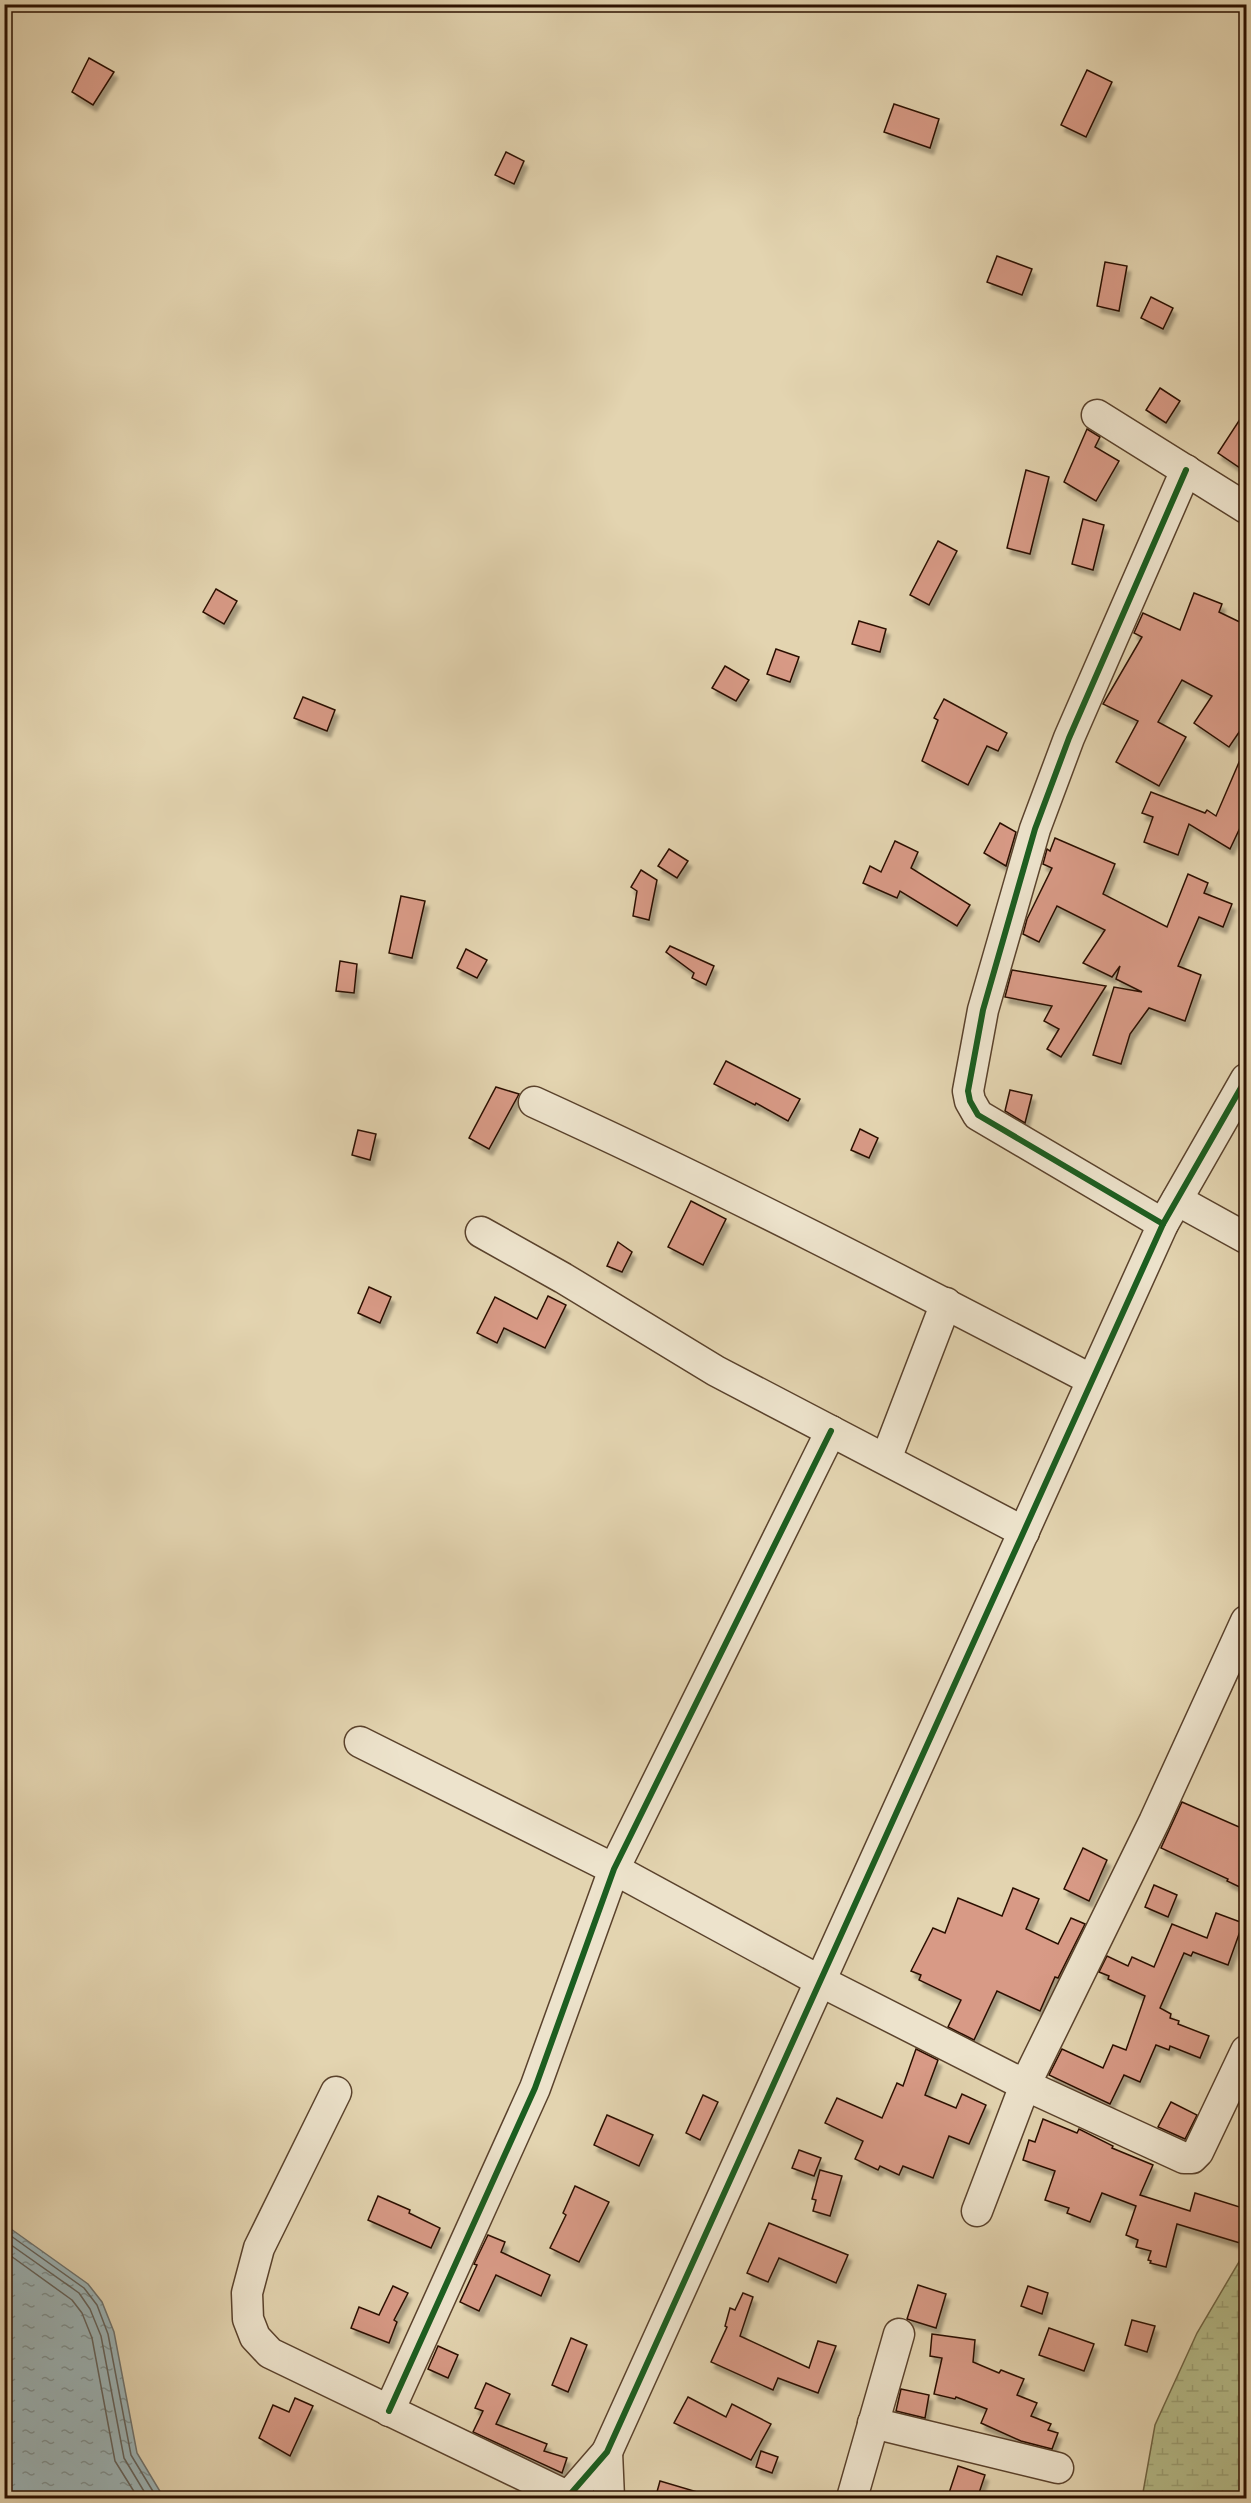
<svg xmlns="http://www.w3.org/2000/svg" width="1251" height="2503" font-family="'IM FELL French Canon',serif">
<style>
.wetland{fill:url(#wetland-marsh);stroke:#706645;stroke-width:1.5}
.water{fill:url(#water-ripples);stroke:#6f736e;stroke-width:1.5}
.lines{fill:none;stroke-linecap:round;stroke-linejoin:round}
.shore{stroke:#64635c;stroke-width:1.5}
.building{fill:#d89a86;stroke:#2c1100;stroke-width:1.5;filter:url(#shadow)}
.minor-casing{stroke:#5a422c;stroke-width:33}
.minor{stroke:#ede3cc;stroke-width:30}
.cycleway-casing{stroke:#ede3cc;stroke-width:10}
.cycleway{stroke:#1b5e20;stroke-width:6}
</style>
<defs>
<pattern id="wetland-marsh" width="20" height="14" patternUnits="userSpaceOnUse" patternTransform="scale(1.5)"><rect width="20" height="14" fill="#b5bc8a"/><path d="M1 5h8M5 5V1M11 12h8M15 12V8" fill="none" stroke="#9ca175"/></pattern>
<pattern id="water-ripples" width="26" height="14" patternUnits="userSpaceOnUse" patternTransform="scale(1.5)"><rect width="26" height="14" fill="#9cb5b8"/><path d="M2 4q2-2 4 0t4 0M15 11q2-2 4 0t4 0" fill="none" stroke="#7f9293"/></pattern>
<filter id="shadow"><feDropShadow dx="3.5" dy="6" stdDeviation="1.5" flood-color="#0004"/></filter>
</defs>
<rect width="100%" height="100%" fill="#e3d4b0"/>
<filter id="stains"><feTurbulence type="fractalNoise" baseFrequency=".00333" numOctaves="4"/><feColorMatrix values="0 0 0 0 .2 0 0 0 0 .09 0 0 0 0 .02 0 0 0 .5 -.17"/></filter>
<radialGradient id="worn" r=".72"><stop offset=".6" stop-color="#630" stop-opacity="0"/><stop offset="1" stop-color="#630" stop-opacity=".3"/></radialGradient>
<polygon class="wetland" points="1246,2250 1246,2498 1142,2498 1155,2425 1197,2333"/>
<polygon class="water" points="4,2224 88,2284 102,2302 114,2332 137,2453 164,2498 5,2498"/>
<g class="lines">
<g class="shore">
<polyline points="4,2231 84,2288 97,2305 108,2334 131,2455 157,2498"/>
<polyline points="4,2240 79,2293 90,2309 101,2336 124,2458 148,2498"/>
<polyline points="4,2251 72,2300 82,2313 92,2338 115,2461 138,2498"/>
</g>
</g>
<g class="building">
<polygon points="89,58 114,72 93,105 72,92"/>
<polygon points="1087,70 1112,82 1086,137 1061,125"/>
<polygon points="894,104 939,119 930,148 884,132"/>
<polygon points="506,152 524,161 514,184 495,175"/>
<polygon points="997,256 1032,269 1022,295 987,282"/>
<polygon points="1105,262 1127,266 1119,311 1097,306"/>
<polygon points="1151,297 1173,308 1163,329 1141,318"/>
<polygon points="1160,388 1180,401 1166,423 1146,410"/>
<polygon points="1246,410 1246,472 1218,453"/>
<polygon points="1087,429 1100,437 1095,447 1119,461 1096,501 1064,482"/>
<polygon points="1026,470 1049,477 1030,554 1007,548"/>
<polygon points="1083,519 1104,525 1093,570 1072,564"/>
<polygon points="938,541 957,551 929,605 910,595"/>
<polygon points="216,589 237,601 224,624 203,612"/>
<polygon points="1194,593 1222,604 1219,612 1246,625 1246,722 1229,747 1194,723 1212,696 1182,680 1158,722 1186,737 1159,786 1116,762 1138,721 1103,704 1142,637 1134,633 1143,613 1180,630"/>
<polygon points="859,621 886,629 880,652 852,644"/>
<polygon points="776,649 799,657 790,682 767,674"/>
<polygon points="725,666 749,680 736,701 712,688"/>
<polygon points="303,697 335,710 327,731 294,718"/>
<polygon points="944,699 1007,733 998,751 987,746 968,785 922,761 938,720 934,718"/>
<polygon points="1246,746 1246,815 1230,849 1189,824 1178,855 1144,842 1153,817 1142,813 1151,792 1205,813 1207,810 1216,816"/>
<polygon points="1000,823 1016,832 1006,866 984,853"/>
<polygon points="1055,838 1115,864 1103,894 1167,927 1188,874 1208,883 1204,893 1232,904 1223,927 1199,917 1178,966 1201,975 1185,1021 1149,1008 1130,1034 1121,1064 1093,1055 1114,987 1142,992 1116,979 1120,966 1112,977 1083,963 1105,930 1057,906 1039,942 1023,934 1027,919 1052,868 1043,864 1047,849 1050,851"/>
<polygon points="895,841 918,852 911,868 970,905 957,926 900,891 897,898 863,883 870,866 881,872"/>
<polygon points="669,849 688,861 677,878 658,866"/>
<polygon points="641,870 657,880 649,920 633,916 637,891 631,887"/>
<polygon points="401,896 425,901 412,958 389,953"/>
<polygon points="670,946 714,966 706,985 692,978 694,973 666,952"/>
<polygon points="466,949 487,960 477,978 457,968"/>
<polygon points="340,961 357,964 354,993 336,991"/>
<polygon points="1012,970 1106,986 1061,1057 1047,1049 1059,1029 1044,1021 1052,1006 1005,997"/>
<polygon points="726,1061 800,1099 788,1121 756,1103 755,1105 714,1084"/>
<polygon points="496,1087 519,1094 489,1149 469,1138"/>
<polygon points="1010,1090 1032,1095 1025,1123 1005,1111"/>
<polygon points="860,1129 878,1138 869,1158 851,1150"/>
<polygon points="358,1130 376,1134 370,1160 352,1155"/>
<polygon points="691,1201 726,1219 703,1265 668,1247"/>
<polygon points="618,1242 632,1252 622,1272 607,1266"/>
<polygon points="369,1287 391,1297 380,1323 358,1313"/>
<polygon points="548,1296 566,1305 545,1348 504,1328 497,1343 477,1333 495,1297 537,1319"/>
<polygon points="1182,1802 1246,1830 1246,1890 1227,1881 1228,1879 1161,1848"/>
<polygon points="1083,1848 1107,1860 1089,1901 1064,1889"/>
<polygon points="1154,1885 1177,1895 1168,1917 1145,1907"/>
<polygon points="1013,1888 1039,1899 1026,1929 1058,1944 1071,1918 1085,1924 1058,1978 1055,1977 1040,2011 997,1991 974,2040 948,2027 961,2000 919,1980 921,1975 911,1971 933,1928 945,1933 958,1898 1002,1916"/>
<polygon points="1216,1913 1243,1923 1228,1965 1193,1952 1191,1956 1184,1953 1160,2008 1171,2014 1170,2018 1179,2021 1178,2024 1209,2036 1200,2058 1170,2046 1169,2050 1156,2045 1140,2082 1124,2075 1110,2104 1049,2075 1062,2049 1103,2068 1113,2045 1126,2050 1145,1996 1108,1979 1109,1976 1099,1972 1107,1956 1128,1966 1132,1957 1154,1967 1172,1924 1207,1938"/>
<polygon points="916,2049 938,2060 925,2095 956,2108 962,2094 986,2105 969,2144 949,2136 933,2178 903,2166 899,2175 880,2166 878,2170 855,2159 863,2141 825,2123 837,2098 882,2118 897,2083 903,2086"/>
<polygon points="703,2095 718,2102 700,2140 686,2133"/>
<polygon points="1171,2102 1197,2115 1185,2139 1158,2127"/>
<polygon points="607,2115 653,2135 639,2166 594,2145"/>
<polygon points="1043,2119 1077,2133 1079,2129 1113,2146 1112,2148 1153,2165 1140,2195 1190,2211 1195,2193 1246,2209 1246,2222 1240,2243 1177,2224 1166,2267 1150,2263 1151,2261 1148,2260 1151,2251 1136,2247 1138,2240 1126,2235 1136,2206 1102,2193 1090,2222 1067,2213 1069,2208 1045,2200 1055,2171 1023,2160 1029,2140 1035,2142"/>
<polygon points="799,2150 821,2158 814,2176 792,2168"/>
<polygon points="820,2170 842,2176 830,2216 813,2211 816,2200 812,2199"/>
<polygon points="575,2186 609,2202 579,2262 550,2248 566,2215 563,2213"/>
<polygon points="378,2196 410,2210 409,2213 440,2228 431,2248 368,2220"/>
<polygon points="769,2223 848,2255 836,2283 779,2258 768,2282 747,2273"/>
<polygon points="488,2235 505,2242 501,2252 550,2275 541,2296 496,2275 479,2311 460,2302 477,2265 474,2264"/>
<polygon points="918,2285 946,2294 936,2328 907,2319"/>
<polygon points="393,2286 408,2293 394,2320 397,2322 389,2343 351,2328 359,2307 379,2315"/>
<polygon points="1028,2286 1048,2293 1042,2314 1021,2306"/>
<polygon points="743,2293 753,2297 740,2336 809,2368 818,2341 836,2346 818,2393 778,2378 773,2390 711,2362 727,2327 725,2326 730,2308 735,2310"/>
<polygon points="1132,2320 1155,2326 1147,2352 1125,2345"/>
<polygon points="1049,2328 1094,2344 1084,2371 1039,2355"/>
<polygon points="932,2334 975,2340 973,2362 999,2373 1001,2370 1024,2379 1017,2395 1037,2403 1031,2416 1051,2424 1048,2430 1058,2433 1052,2449 1021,2441 981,2423 987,2409 956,2397 955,2399 934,2394 942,2358 930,2356"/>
<polygon points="571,2338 587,2345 568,2392 552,2385"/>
<polygon points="438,2346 458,2355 448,2378 428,2369"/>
<polygon points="486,2383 510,2394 496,2424 547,2444 544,2451 567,2458 562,2473 473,2432 483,2411 475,2408"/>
<polygon points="901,2389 929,2395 925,2418 896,2411"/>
<polygon points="688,2397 726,2417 732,2404 771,2424 751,2460 674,2423"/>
<polygon points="295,2398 313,2406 290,2456 259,2438 273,2405 289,2412"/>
<polygon points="761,2451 778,2457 772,2473 756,2467"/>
<polygon points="958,2466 985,2475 977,2499 947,2499"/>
<polygon points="660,2481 704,2494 703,2499 655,2499"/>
</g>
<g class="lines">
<g class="minor-casing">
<g id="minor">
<polyline points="1097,415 1246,508"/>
<path d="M534,1102C723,1188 908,1284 1092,1380"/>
<polyline points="1177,1200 1246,1238"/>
<polyline points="1163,1224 978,1115 970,1101 968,1091 983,1010 1035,829 1069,738 1186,470"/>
<polyline points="481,1232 563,1278 716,1371 1024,1532"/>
<polyline points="886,1459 946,1303"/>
<polyline points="360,1742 614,1869 820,1981 1025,2085 1184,2158 1192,2158 1198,2152 1246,2051"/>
<polyline points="336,2092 259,2248 247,2293 248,2319 255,2337 270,2353 571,2498"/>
<polyline points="977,2211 1025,2085 1154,1822 1246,1621"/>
<polyline points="389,2411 535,2088 614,1869 831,1431"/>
<polyline points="873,2423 1058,2468"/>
<polyline points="607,2452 609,2498"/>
<polyline points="567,2498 607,2452 1163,1224 1246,1079"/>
<polyline points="852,2498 899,2334"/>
</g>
</g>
<use href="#minor" class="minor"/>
<g class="cycleway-casing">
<g id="cycleway">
<polyline points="1163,1224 978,1115 970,1101 968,1091 983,1010 1035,829 1069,738 1186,470"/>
<polyline points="389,2411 535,2088 614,1869 831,1431"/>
<polyline points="567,2498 607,2452 1163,1224 1246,1079"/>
</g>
</g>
<use href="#cycleway" class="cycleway"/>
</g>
<rect width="1251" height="2503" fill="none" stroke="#e3d4b0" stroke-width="24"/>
<rect x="6" y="6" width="1239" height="2491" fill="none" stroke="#2c1100" stroke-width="3"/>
<rect x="12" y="12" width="1227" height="2479" fill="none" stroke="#2c1100" stroke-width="1.5"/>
<rect width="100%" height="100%" filter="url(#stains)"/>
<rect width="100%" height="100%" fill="url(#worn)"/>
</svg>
